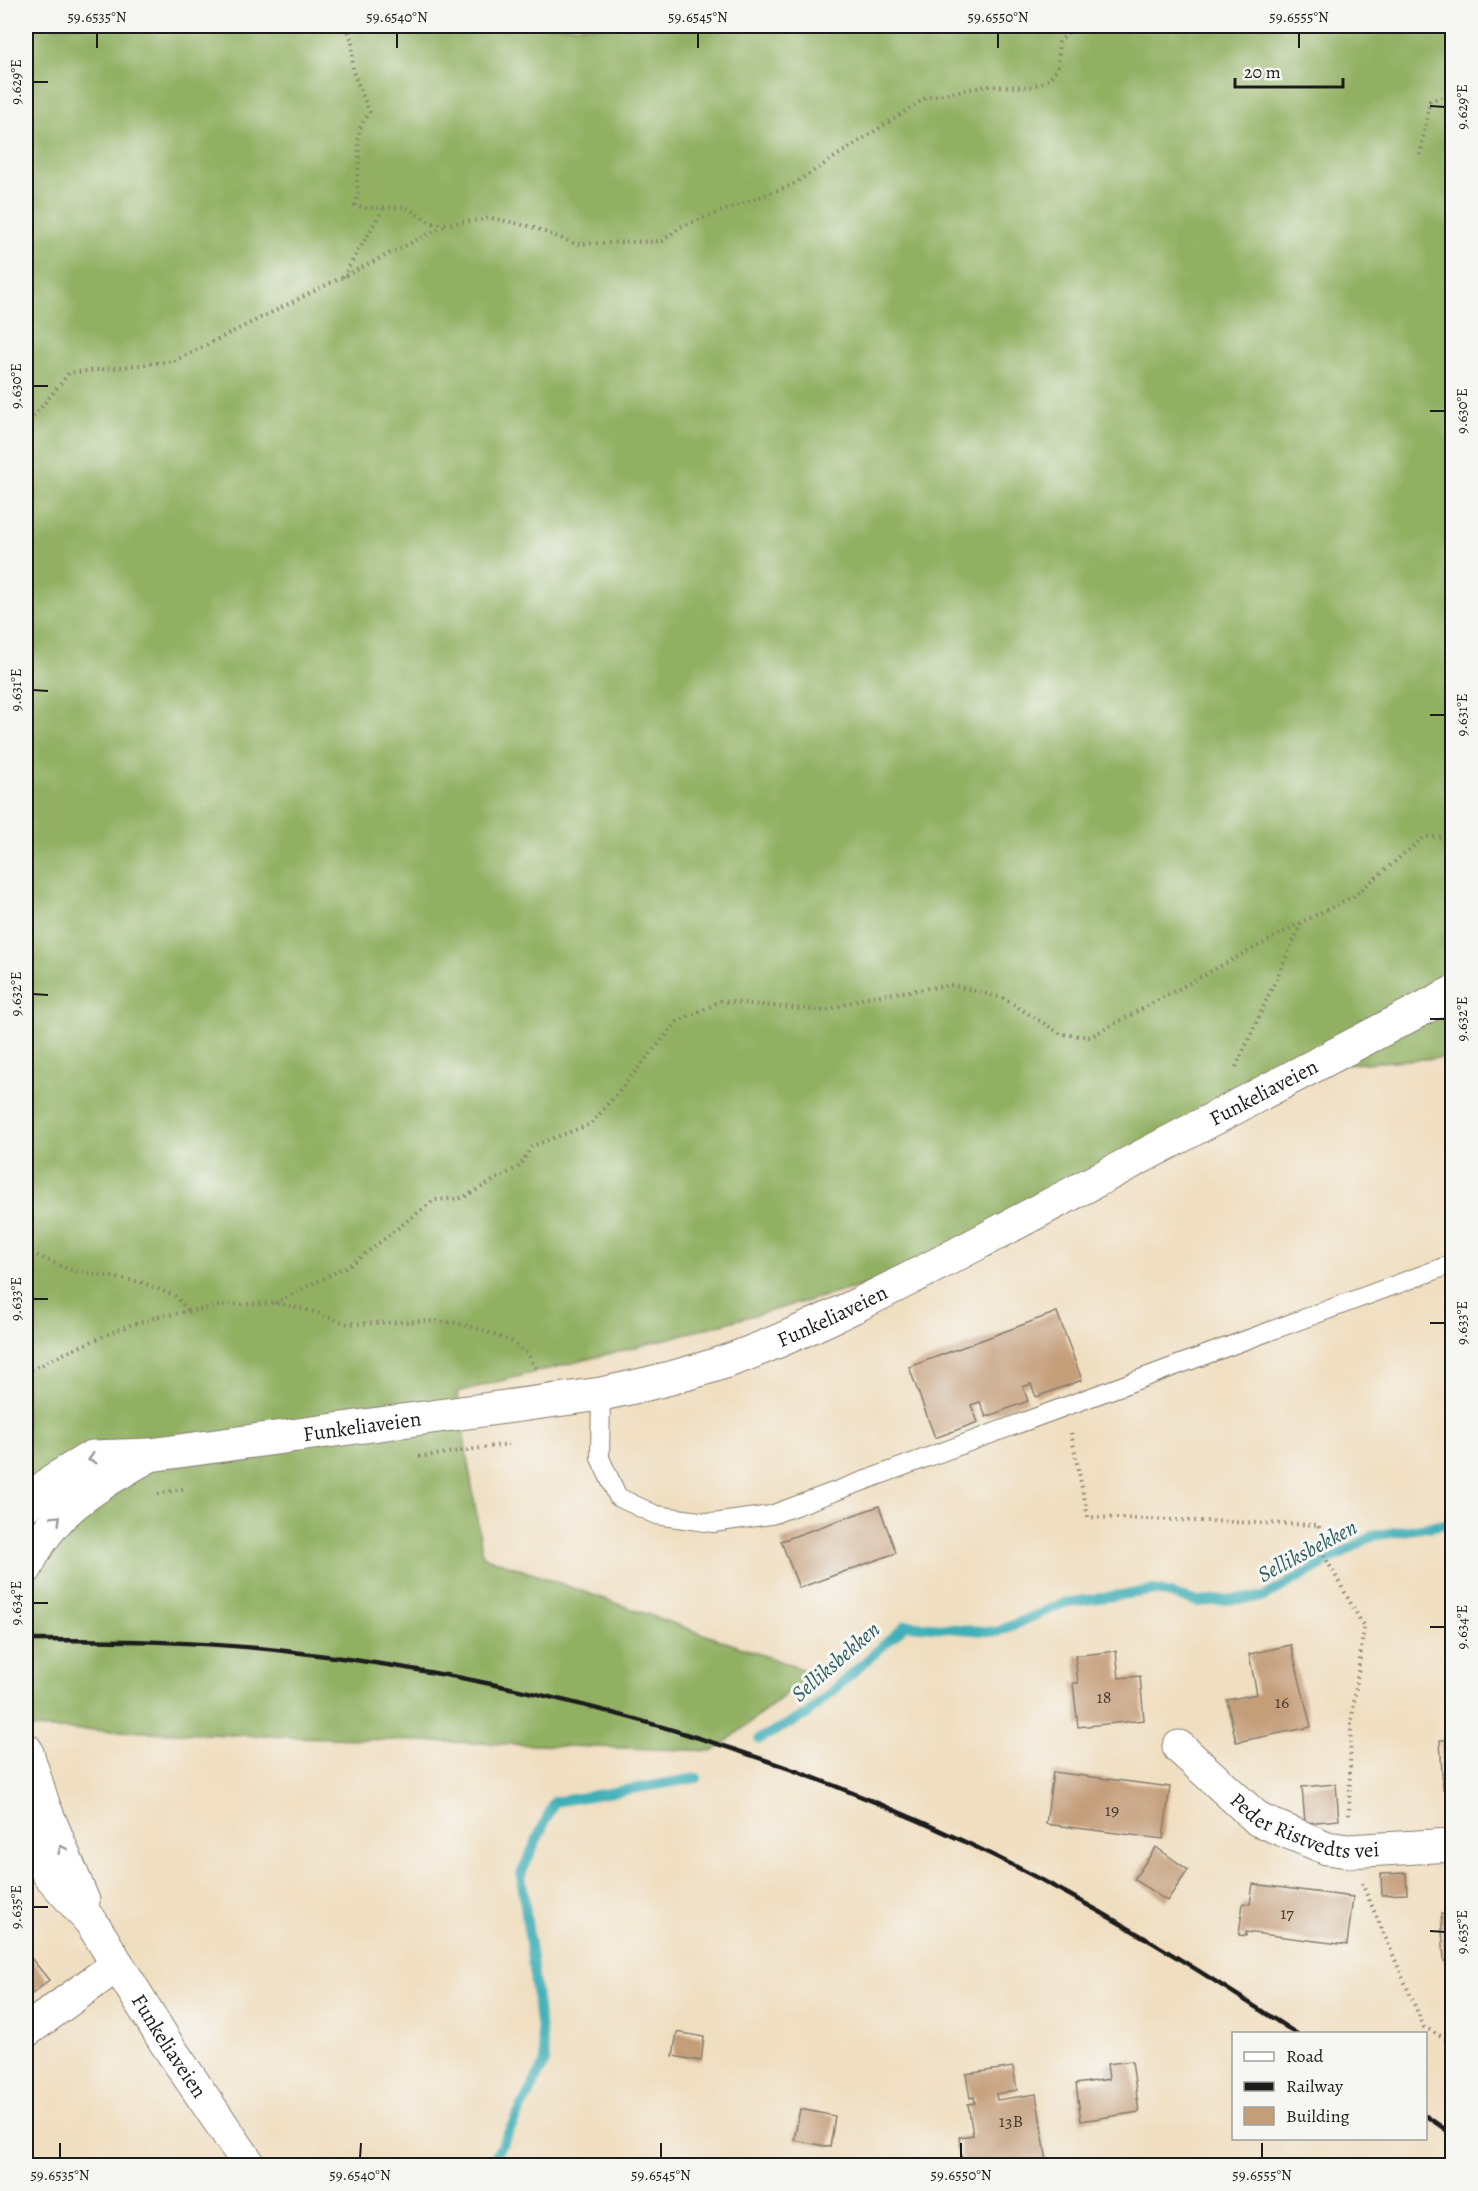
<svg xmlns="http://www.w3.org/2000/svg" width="1478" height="2191" font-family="Alegreya,serif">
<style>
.forest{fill:#91b062;stroke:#56663f;stroke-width:1.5}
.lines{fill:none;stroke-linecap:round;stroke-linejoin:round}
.stream{stroke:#3eafb7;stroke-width:10}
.building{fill:#c49d79}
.lane-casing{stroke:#867d6e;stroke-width:20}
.street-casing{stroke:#867d6e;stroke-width:35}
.secondary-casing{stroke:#867d6e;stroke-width:35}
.path{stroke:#867d6e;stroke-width:4;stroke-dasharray:1.5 4.5;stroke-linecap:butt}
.lane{stroke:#fff;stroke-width:18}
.street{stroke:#fff;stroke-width:33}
.secondary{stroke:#fff;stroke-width:33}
.rail{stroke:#1c1c1c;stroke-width:4.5}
.oneway{stroke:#999}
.ticks{fill:none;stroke:#1c1c1c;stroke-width:2}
.labels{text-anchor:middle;stroke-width:6;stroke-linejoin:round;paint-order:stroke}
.number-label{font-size:18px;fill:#463c33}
.street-label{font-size:21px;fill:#1c1c1c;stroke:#f6f6f2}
.water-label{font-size:22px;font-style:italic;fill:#2b5e62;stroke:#f6f6f2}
.neatline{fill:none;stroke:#1c1c1c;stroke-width:2}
.ticks-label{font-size:15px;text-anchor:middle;fill:#1c1c1c}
</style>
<rect width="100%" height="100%" fill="#f6f6f2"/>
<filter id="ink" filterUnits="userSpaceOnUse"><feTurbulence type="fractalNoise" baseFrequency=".0167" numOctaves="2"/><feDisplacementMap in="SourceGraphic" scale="12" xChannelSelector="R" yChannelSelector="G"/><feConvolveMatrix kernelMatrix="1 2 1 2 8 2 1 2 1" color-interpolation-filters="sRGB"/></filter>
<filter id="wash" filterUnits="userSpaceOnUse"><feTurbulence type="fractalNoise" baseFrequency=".008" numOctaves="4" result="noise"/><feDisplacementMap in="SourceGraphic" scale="24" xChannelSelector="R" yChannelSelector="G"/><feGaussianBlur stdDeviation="1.35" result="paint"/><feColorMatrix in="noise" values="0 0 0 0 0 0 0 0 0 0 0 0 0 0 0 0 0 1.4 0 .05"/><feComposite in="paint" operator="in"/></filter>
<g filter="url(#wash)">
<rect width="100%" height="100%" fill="#f0dec0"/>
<polygon class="forest" points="26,26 1452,26 1452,1057 1294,1068 892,1278 636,1347 457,1392 483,1556 813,1673 714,1751 26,1728"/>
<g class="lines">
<g class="stream">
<polyline points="759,1739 806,1715 906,1625 997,1632 1064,1603 1156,1590 1198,1602 1264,1597 1372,1536 1452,1523"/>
<polyline points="483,2166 495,2158 545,2062 521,1874 554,1802 697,1778"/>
</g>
</g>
<g id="blocks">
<g class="building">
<polygon points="1057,1312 1082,1380 1036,1397 1031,1384 1023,1387 1028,1401 986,1417 980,1402 971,1405 978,1422 935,1438 909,1367"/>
<polygon points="879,1506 896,1553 799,1588 781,1541"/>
<polygon points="1291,1645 1311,1727 1236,1742 1227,1700 1257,1694 1249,1654"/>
<polygon points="1116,1651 1119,1678 1140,1676 1144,1720 1078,1727 1073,1683 1078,1683 1075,1656"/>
<polygon points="1440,1740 1452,1740 1452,1789 1443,1789"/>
<polygon points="1053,1772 1170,1787 1163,1839 1046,1824"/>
<polygon points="1336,1784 1339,1820 1305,1823 1302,1787"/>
<polygon points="1156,1847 1188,1870 1167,1901 1134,1879"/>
<polygon points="1406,1873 1407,1894 1382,1895 1381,1874"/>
<polygon points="1253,1884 1353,1897 1347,1945 1246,1932 1246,1936 1239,1935 1243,1903 1250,1904"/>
<polygon points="1441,1914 1452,1914 1452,1961 1444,1961"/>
<polygon points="26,1952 49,1980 26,1999"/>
<polygon points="677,2032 704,2037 701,2061 673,2056"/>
<polygon points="1132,2061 1139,2112 1081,2121 1076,2084 1109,2079 1107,2064"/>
<polygon points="1013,2067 1017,2090 996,2094 997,2100 1036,2094 1047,2162 1029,2166 963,2166 959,2137 973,2135 968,2104 975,2103 974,2097 970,2098 966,2074"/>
<polygon points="800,2109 835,2116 830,2147 794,2140"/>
</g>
</g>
</g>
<g filter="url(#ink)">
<use href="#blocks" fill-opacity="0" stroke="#867d6e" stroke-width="1.5"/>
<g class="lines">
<g class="lane-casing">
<polyline id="lane" points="601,1394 600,1458 618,1497 656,1515 713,1523 771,1515 1452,1264"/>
</g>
<g class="street-casing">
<g id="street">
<path id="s1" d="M1179,1747L1259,1820L1327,1848L1348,1851L1452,1845"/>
<polyline points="26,2031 117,1965"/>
</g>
</g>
<g class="secondary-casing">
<g id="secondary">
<path id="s2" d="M26,1505L52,1481L92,1457L150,1455L601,1394C655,1383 709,1370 759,1349C823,1323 884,1292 944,1261L1452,993"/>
<path d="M26,1568C52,1509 95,1487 148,1456"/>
<polyline points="26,1750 44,1807 83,1901"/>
<path id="s3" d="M26,1830L48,1873L92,1923L166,2043L250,2166"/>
</g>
</g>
<g class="path">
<path d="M346,26L352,41L353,72L370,113C355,127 359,143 359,162C359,168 357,175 357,181C357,190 359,196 355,205L364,208L406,207L431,223L448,224L492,218L532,227L576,244L663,241L680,227L792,185L927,97L987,86L1030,87L1049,80L1058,67L1059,42L1074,26"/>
<polyline points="1420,155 1430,101 1452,94"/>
<polyline points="343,277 383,209"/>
<polyline points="26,426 69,373 174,361 447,225"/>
<polyline points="1236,1067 1302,922 1354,896 1424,837 1452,836"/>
<polyline points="26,1251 70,1270 141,1282 175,1296 188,1310"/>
<polyline points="275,1303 353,1263 434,1200 462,1198 520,1166 532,1146 591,1124 677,1022 721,1001 825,1011 867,997 952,985 1003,998 1061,1034 1090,1037 1302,922"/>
<polyline points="26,1373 61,1355 122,1328 157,1317 225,1305 275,1303 305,1309 348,1324 425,1321 452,1322 480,1329 512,1342 528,1354 536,1369"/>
<polyline points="1071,1433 1088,1517 1319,1525 1320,1548 1364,1627 1351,1725 1349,1816"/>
<polyline points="419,1457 509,1444"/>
<polyline points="158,1494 186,1488"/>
<polyline points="1362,1883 1424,2027 1452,2042"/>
</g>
<use href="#lane" class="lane"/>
<use href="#street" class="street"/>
<use href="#secondary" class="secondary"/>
<g class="rail">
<path d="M26,1640C109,1640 193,1641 277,1650C514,1676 745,1739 961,1840C1078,1894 1189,1963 1297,2034"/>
<polyline points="1426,2116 1452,2134"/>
</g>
</g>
<defs><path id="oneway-chevron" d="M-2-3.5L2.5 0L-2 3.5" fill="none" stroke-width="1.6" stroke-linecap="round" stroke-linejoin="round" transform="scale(1.5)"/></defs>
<g class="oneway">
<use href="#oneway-chevron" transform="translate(92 1459) rotate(164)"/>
<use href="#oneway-chevron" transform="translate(57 1519) rotate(-45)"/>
<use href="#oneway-chevron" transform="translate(62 1849) rotate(-115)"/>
</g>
</g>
<path class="ticks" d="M97,48V33M397,48V33M698,48V33M998,48V33M1299,48V33M33,82H48M1430,106L1445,107M33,386H48M1430,411H1445M33,690L48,691M1430,715H1445M33,994L48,995M1430,1019H1445M33,1299H48M1430,1323H1445M33,1603H48M1430,1627H1445M33,1907H48M1430,1931L1445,1932M60,2158V2143M360,2158L361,2143M661,2158V2143M961,2158V2143M1262,2158V2143"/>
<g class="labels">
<g class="number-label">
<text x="1104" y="1703">18</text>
<text x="1282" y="1708">16</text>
<text x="1112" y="1816">19</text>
<text x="1287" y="1919">17</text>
<text x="1011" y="2127">13B</text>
</g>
<g class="street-label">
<text dy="7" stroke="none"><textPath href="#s2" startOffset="1326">Funkeliaveien</textPath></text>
<text dy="7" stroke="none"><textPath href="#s2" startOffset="840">Funkeliaveien</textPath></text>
<text dy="7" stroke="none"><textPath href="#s2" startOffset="354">Funkeliaveien</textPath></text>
<text dy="7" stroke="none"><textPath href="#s1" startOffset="154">Peder Ristvedts vei</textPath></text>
<text dy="7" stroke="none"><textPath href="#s3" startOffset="260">Funkeliaveien</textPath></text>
</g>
<g class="water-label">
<text transform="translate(1307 1550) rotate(-28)" y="8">Selliksbekken</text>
<text transform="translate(835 1661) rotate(-41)" y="8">Selliksbekken</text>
</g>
</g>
<rect width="1478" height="2191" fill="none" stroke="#f6f6f2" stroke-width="66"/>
<rect x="1232" y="2032" width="195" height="108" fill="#f6f6f2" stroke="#9f9f9c" stroke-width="1.5"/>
<rect x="1244" y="2052" width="30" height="9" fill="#ffffff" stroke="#9f9f9c" stroke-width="1.5"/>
<text x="1286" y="2062" font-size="18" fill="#1c1c1c">Road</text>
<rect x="1244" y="2082" width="30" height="9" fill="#1c1c1c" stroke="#9f9f9c" stroke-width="1.5"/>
<text x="1286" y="2092" font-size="18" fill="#1c1c1c">Railway</text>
<rect x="1244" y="2107" width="30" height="18" fill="#c49d79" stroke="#9f9f9c" stroke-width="1.5"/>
<text x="1286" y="2122" font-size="18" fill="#1c1c1c">Building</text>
<path d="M1235 78v9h108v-9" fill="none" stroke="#1c1c1c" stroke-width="3"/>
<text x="1244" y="78" font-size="18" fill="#1c1c1c" stroke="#f6f6f2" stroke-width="4.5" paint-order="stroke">20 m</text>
<rect x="33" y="33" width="1412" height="2125" class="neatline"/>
<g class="ticks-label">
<text x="97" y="22">59.6535°N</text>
<text x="397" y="22">59.6540°N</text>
<text x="698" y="22">59.6545°N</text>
<text x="998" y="22">59.6550°N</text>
<text x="1299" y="22">59.6555°N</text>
<text transform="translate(16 82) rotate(-90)" y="5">9.629°E</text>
<text transform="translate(1462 107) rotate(-90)" y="5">9.629°E</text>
<text transform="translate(16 386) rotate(-90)" y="5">9.630°E</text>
<text transform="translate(1462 411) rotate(-90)" y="5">9.630°E</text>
<text transform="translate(16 690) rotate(-90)" y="5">9.631°E</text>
<text transform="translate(1462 715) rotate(-90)" y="5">9.631°E</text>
<text transform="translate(16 994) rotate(-90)" y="5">9.632°E</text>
<text transform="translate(1462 1019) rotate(-90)" y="5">9.632°E</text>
<text transform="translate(16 1299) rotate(-90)" y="5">9.633°E</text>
<text transform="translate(1462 1323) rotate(-90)" y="5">9.633°E</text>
<text transform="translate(16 1603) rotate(-90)" y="5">9.634°E</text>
<text transform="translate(1462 1627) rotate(-90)" y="5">9.634°E</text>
<text transform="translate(16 1907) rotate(-90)" y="5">9.635°E</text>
<text transform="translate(1462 1932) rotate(-90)" y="5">9.635°E</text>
<text x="60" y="2180">59.6535°N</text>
<text x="360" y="2180">59.6540°N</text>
<text x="661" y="2180">59.6545°N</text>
<text x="961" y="2180">59.6550°N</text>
<text x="1262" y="2180">59.6555°N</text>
</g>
</svg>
